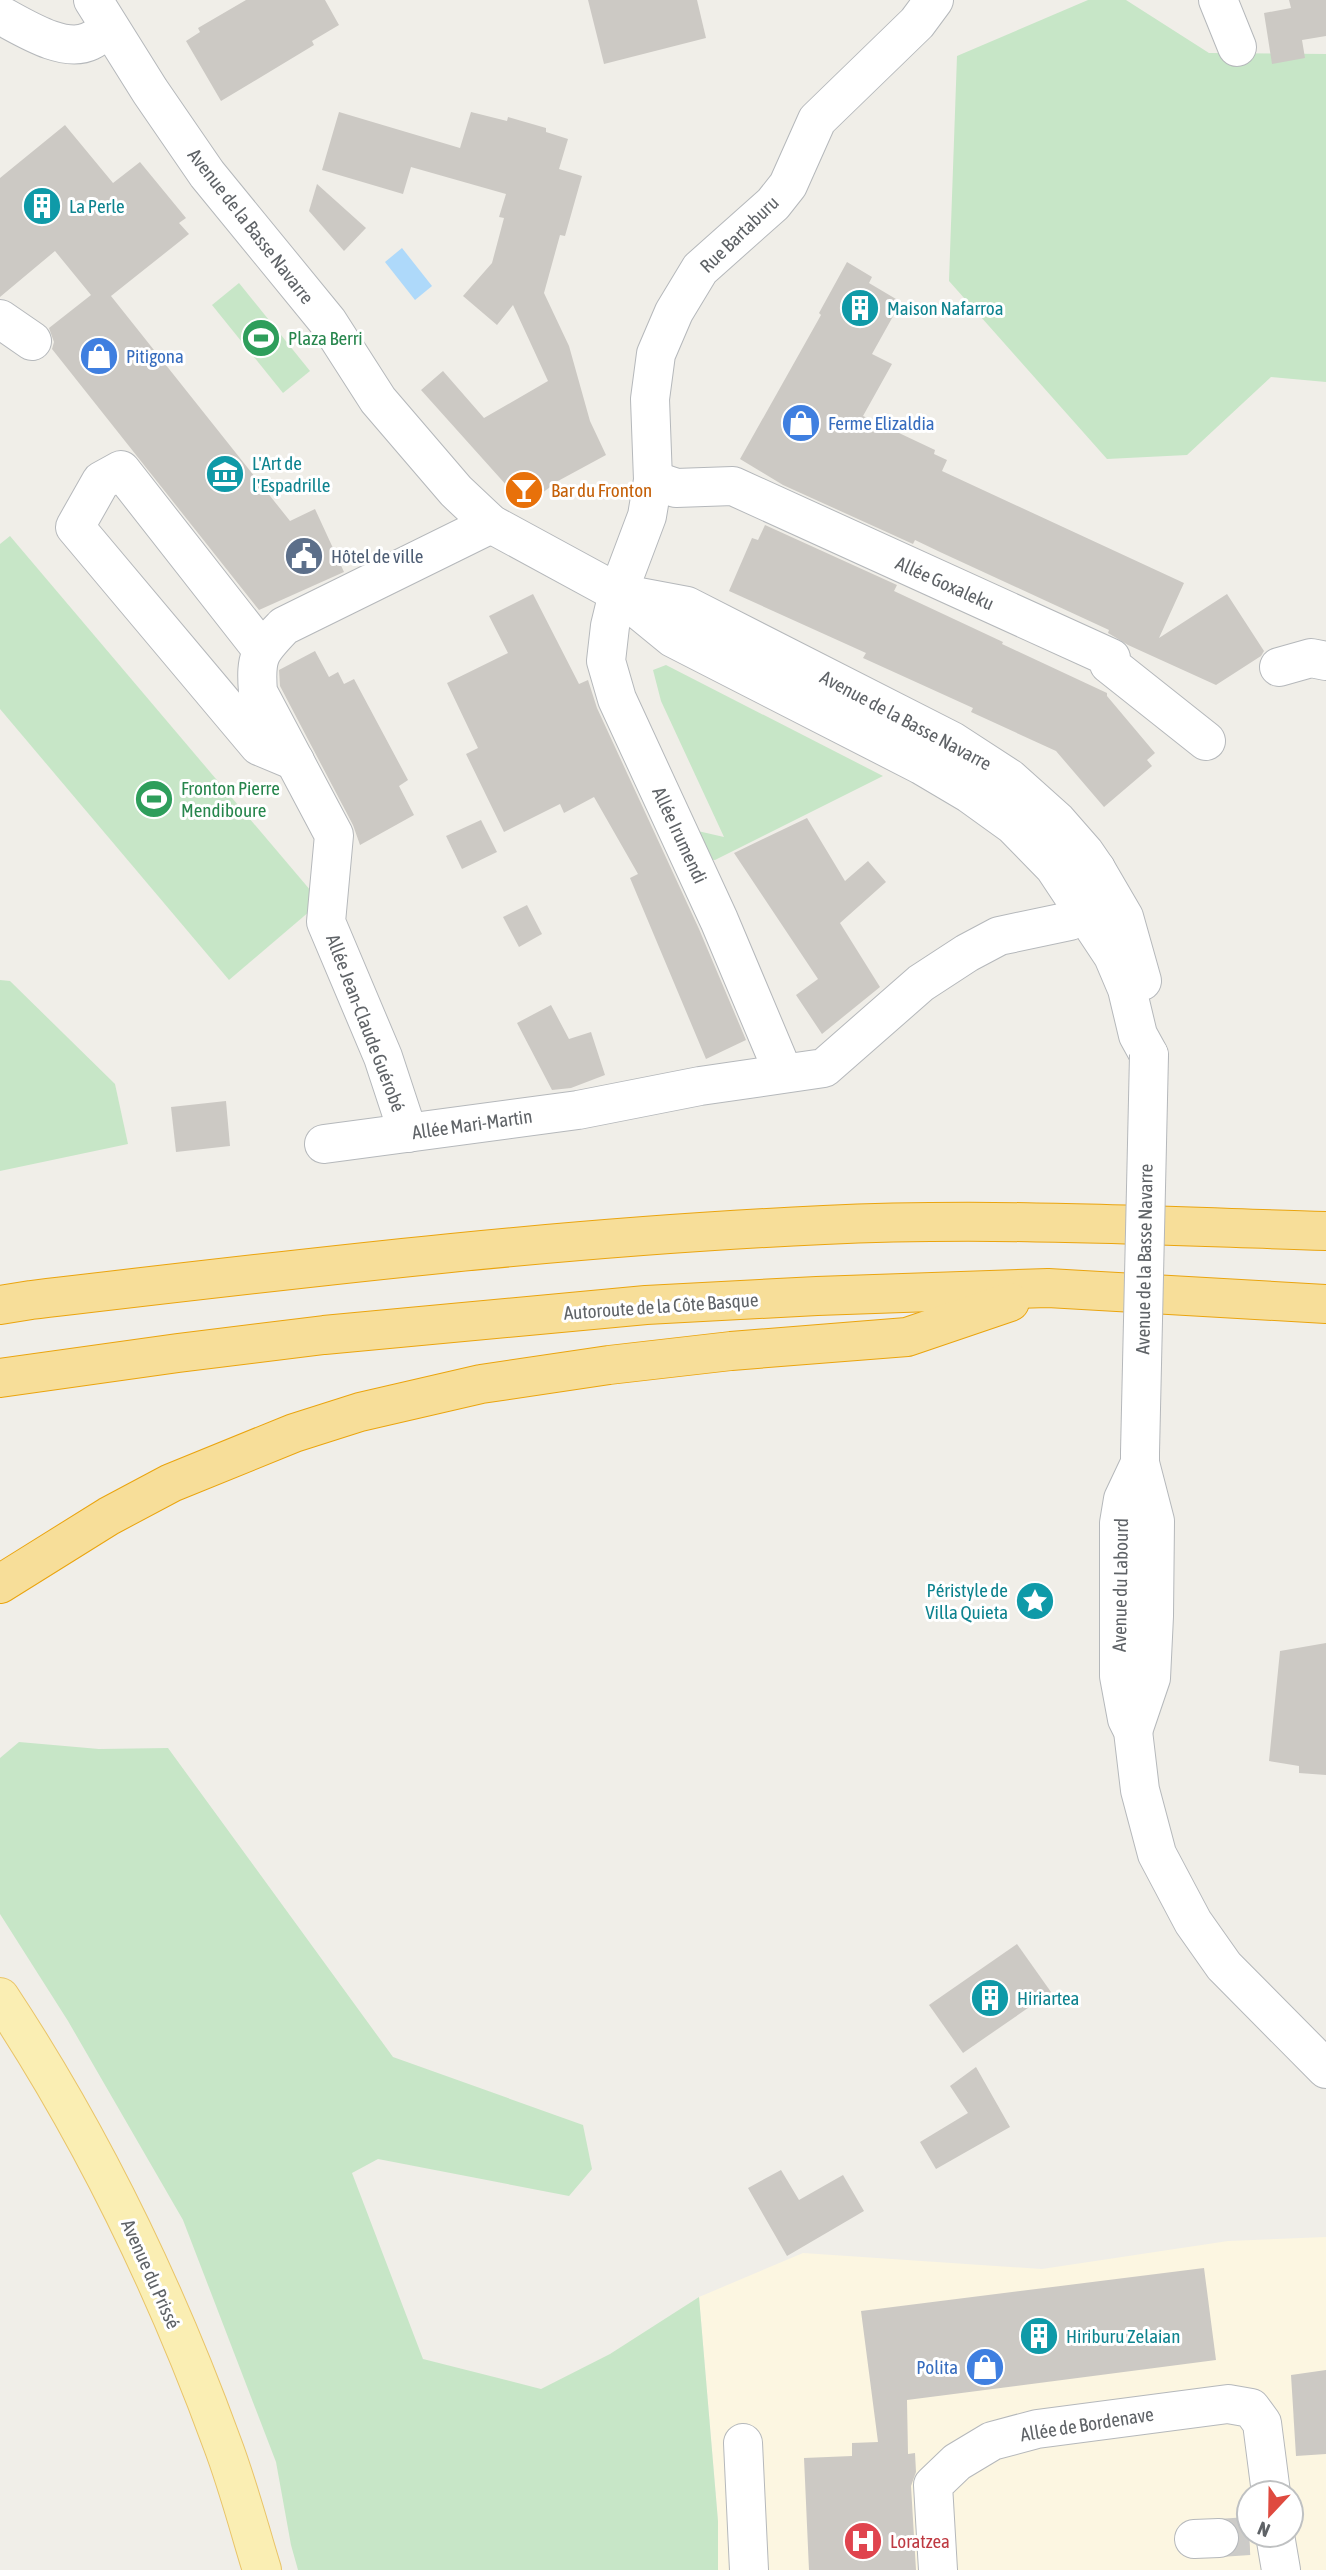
<svg xmlns="http://www.w3.org/2000/svg" width="1326" height="2570" font-family="'Asap Condensed',sans-serif">
<style>
.commercial{fill:#fcf6e1;fill-rule:evenodd}
.green{fill:#c7e6c7}
.water{fill:#aed9fa}
.building{fill:#ccc9c4}
.lines{fill:none;stroke-linecap:round;stroke-linejoin:round}
.minor-tunnel{stroke:#cccbc8;stroke-width:38;stroke-dasharray:38 19;stroke-linecap:butt}
.minor-casing{stroke:#b5b8bb;stroke-width:40}
.major-casing{stroke:#e9c468;stroke-width:40}
.highway-casing{stroke:#eaa40e;stroke-width:40}
.minor{stroke:#fff;stroke-width:38}
.major{stroke:#faeeb3;stroke-width:38}
.highway{stroke:#f7de99;stroke-width:38}
.minor-bridge-casing{stroke:#b5b8bb;stroke-width:40;stroke-linecap:butt}
.minor-bridge{stroke:#fff;stroke-width:38}
.labels{text-anchor:middle;stroke-width:6;stroke-linejoin:round;paint-order:stroke}
.culture-label{font-size:19px;fill:#0d838f;stroke:#fff;text-anchor:start}
.street-label{font-size:19px;fill:#5f6367;stroke:#fff}
.leisure-label{font-size:19px;fill:#27864d;stroke:#fff;text-anchor:start}
.shop-label{font-size:19px;fill:#366cbe;stroke:#fff;text-anchor:start}
.food-label{font-size:19px;fill:#c56008;stroke:#fff;text-anchor:start}
.service-label{font-size:19px;fill:#4e5e75;stroke:#fff;text-anchor:start}
.health-label{font-size:19px;fill:#be3a42;stroke:#fff;text-anchor:start}
</style>
<rect width="100%" height="100%" fill="#f0eee8"/>
<path class="commercial" d="M1326,2237V2570H718V2521L699,2297L803,2253L1042,2269L1228,2241ZM1249,2493H1291V2535H1249Z"/>
<g class="green">
<polygon points="1088,0 1126,0 1209,53 1326,54 1326,382 1271,377 1187,455 1107,459 949,281 957,56"/>
<polygon points="239,283 310,371 283,393 212,305"/>
<polygon points="10,536 311,891 310,911 229,980 0,709 0,544"/>
<polygon points="666,665 883,776 715,860 703,859 689,829 724,837 661,701 653,670"/>
<polygon points="0,980 10,981 115,1084 128,1144 0,1171"/>
<polygon points="19,1742 99,1749 168,1748 393,2057 583,2125 592,2169 569,2196 378,2159 352,2173 423,2359 541,2389 610,2354 699,2297 718,2521 718,2570 298,2570 291,2545 276,2462 183,2220 68,2021 0,1914 0,1758"/>
</g>
<polygon class="water" points="402,248 432,286 415,300 385,262"/>
<g class="building">
<polygon points="246,0 325,0 339,25 312,41 314,45 221,101 186,41 200,32 198,28"/>
<polygon points="588,0 697,0 706,38 604,64"/>
<polygon points="1289,0 1326,0 1326,36 1302,40 1305,58 1272,64 1264,13 1291,8"/>
<polygon points="339,112 460,148 471,112 507,121 508,117 546,128 546,132 568,139 559,169 582,176 565,236 560,235 544,293 569,346 590,421 606,455 558,481 525,506 421,390 443,371 484,418 548,381 513,305 497,325 463,296 492,263 504,218 499,217 506,194 411,167 403,194 322,170"/>
<polygon points="65,125 113,183 140,162 186,218 179,223 189,234 111,296 290,521 315,509 344,572 259,610 52,349 54,342 49,328 91,295 55,251 0,297 0,178"/>
<polygon points="317,184 366,228 344,251 309,211"/>
<polygon points="847,262 872,277 869,283 901,302 872,354 892,364 863,416 935,450 934,454 947,460 942,471 1184,583 1159,638 1227,594 1264,651 1261,656 1216,685 1128,645 1108,633 1109,630 940,552 915,540 913,544 783,485 740,459 821,315 819,313"/>
<polygon points="765,525 897,585 894,591 1003,642 1002,644 1107,693 1107,696 1155,753 1147,760 1152,766 1104,807 1056,751 971,712 973,708 863,658 866,653 729,591 752,538 758,540"/>
<polygon points="533,594 579,684 588,680 597,708 699,929 746,1040 706,1059 630,878 638,874 594,797 564,813 560,804 504,832 466,754 478,748 447,683 508,653 489,616"/>
<polygon points="315,651 329,677 338,672 344,684 354,679 408,780 399,786 414,815 360,845 353,825 280,686 279,670"/>
<polygon points="807,818 845,881 868,861 886,882 840,923 880,987 822,1034 796,995 818,979 734,853"/>
<polygon points="481,820 497,852 462,869 446,836"/>
<polygon points="527,905 542,934 519,947 503,917"/>
<polygon points="551,1005 569,1039 591,1032 605,1075 571,1088 552,1090 517,1023"/>
<polygon points="226,1101 230,1146 176,1152 171,1107"/>
<polygon points="1326,1643 1326,1775 1299,1773 1299,1766 1269,1761 1280,1651"/>
<polygon points="1017,1944 1051,1992 963,2053 929,2005"/>
<polygon points="976,2067 1010,2127 936,2169 920,2142 968,2113 950,2086"/>
<polygon points="781,2170 799,2200 843,2175 864,2211 787,2256 748,2188"/>
<polygon points="1204,2268 1216,2360 907,2400 908,2454 915,2453 916,2472 911,2486 916,2570 809,2570 804,2458 852,2456 852,2443 878,2442 861,2311"/>
<polygon points="1326,2370 1326,2454 1296,2456 1291,2375"/>
<polygon points="1248,2521 1250,2552 1235,2552 1241,2538 1238,2527 1233,2522"/>
</g>
<g class="lines">
<polyline class="minor-tunnel" points="1219,2538 1249,2536"/>
<g class="minor-casing">
<g id="minor">
<polyline points="93,0 150,91 207,174 328,322 378,400 456,491 491,524 618,593 673,638 921,765 970,794 1013,825 1054,867 1113,956 1127,989 1138,1035 1149,1055"/>
<polyline points="1218,0 1237,47"/>
<path d="M0,15C23,27 64,54 90,41C97,38 103,33 109,28"/>
<polyline points="0,319 32,341"/>
<polyline points="653,480 676,488 733,486 1111,658 1109,664 1206,741"/>
<polyline points="623,594 687,606 952,741 1009,778 1057,821 1085,853 1096,869 1124,917 1142,981"/>
<polyline points="262,650 121,470 101,481 75,527 259,746 295,761"/>
<polyline points="1279,667 1311,658 1326,661"/>
<polyline points="783,1072 719,920 617,699 606,661 610,626 618,593 647,516 653,480 650,399 656,354 674,312 700,269 773,204 788,185 817,120 917,23 934,0"/>
<path d="M408,1133L383,1057L326,922L334,835L258,692C255,655 260,651 284,626L491,524"/>
<polyline points="324,1144 578,1110 700,1086 824,1068 921,983 967,953 999,936 1070,921 1084,913 1096,869"/>
<polyline points="1140,1463 1123,1499 1119,1523 1119,1676 1127,1719 1133,1731 1140,1790 1157,1854 1193,1922 1224,1966 1326,2069"/>
<polyline points="1133,1731 1151,1678 1154,1616 1155,1521 1140,1463 1140,1453"/>
<polyline points="743,2443 749,2570"/>
<polyline points="1275,2535 1281,2570"/>
<polyline points="1194,2539 1219,2538"/>
<polyline points="938,2570 933,2485 957,2462 992,2441 1037,2429 1228,2404 1251,2408 1262,2423 1271,2493"/>
</g>
</g>
<g class="major-casing">
<path id="major" d="M0,1997C92,2136 165,2287 222,2443C238,2485 249,2528 262,2570"/>
</g>
<g class="highway-casing">
<g id="highway">
<path d="M0,1305L31,1300C295,1269 558,1237 824,1225C991,1217 1159,1226 1326,1231"/>
<polyline points="0,1378 178,1353 324,1335 646,1305 817,1296 1048,1288 1326,1304"/>
<polyline points="0,1584 109,1516 171,1483 294,1433 360,1412 481,1384 609,1365 731,1351 907,1337 1010,1302"/>
</g>
</g>
<use href="#minor" class="minor"/>
<use href="#major" class="major"/>
<use href="#highway" class="highway"/>
<g class="minor-bridge-casing">
<polyline id="minor-bridge" points="1140,1453 1149,1055"/>
</g>
<use href="#minor-bridge" class="minor-bridge"/>
</g>
<defs>
<g id="building-disc" transform="scale(2.0125)"><circle r="9.5" fill="#0f9aa8" stroke="#fff"/><path d="M-4-6H4V6H1V3H-1V6H-4ZM-2.5-4.3h1.7v1.8h-1.7ZM.8-4.3h1.7v1.8H.8ZM-2.5-1h1.7V.8h-1.7ZM.8-1h1.7V.8H.8Z" fill="#fff"/></g>
<g id="stadium-disc" transform="scale(2.0125)"><circle r="9.5" fill="#2e9e5b" stroke="#fff"/><path d="M0-5a6.5 5 0 1 0 0 10a6.5 5 0 1 0 0-10ZM-3.5-1.8h7v3.6h-7Z" fill="#fff"/></g>
<g id="shop-disc" transform="scale(2.0125)"><circle r="9.5" fill="#3f7fe0" stroke="#fff"/><path d="M-5-2.5h2.3a2.7 3.5 0 0 1 5.4 0H5L5.5 6h-11ZM-1.5-2.5h3a1.5 2.3 0 0 0-3 0Z" fill="#fff"/></g>
<g id="museum-disc" transform="scale(2.0125)"><circle r="9.5" fill="#0f9aa8" stroke="#fff"/><path d="M0-6L6-3V-2H-6V-3ZM-5-1h2V3h-2ZM-1-1h2V3h-2ZM3-1h2V3H3ZM-6 4H6V6H-6Z" fill="#fff"/></g>
<g id="bar-disc" transform="scale(2.0125)"><circle r="9.5" fill="#e8710a" stroke="#fff"/><path d="M-6-5H6L.8 .8V4.5H3.5V6h-7V4.5H-.8V.8Z" fill="#fff"/></g>
<g id="civic-disc" transform="scale(2.0125)"><circle r="9.5" fill="#5c6f8a" stroke="#fff"/><path d="M-.6-6.5H3V-4.5H.6V-3L4-1V1h2V6H-6V1h2V-1L-.6-3ZM-1.2 2.5V6h2.4V2.5Z" fill="#fff"/></g>
<g id="sight-disc" transform="scale(2.0125)"><circle r="9.5" fill="#0f9aa8" stroke="#fff"/><path d="M0-6L1.8-2.2L6-1.7L2.9 1.2L3.7 5.4L0 3.3L-3.7 5.4L-2.9 1.2L-6-1.7L-1.8-2.2Z" fill="#fff"/></g>
<g id="hospital-disc" transform="scale(2.0125)"><circle r="9.5" fill="#e0444e" stroke="#fff"/><path d="M-5-5h3v3.5h4V-5h3V5h-3V1.5h-4V5h-3Z" fill="#fff"/></g>
</defs>
<g fill-rule="evenodd">
<use href="#building-disc" x="42" y="206"/>
<use href="#building-disc" x="860" y="308"/>
<use href="#stadium-disc" x="261" y="338"/>
<use href="#shop-disc" x="99" y="356"/>
<use href="#shop-disc" x="801" y="423"/>
<use href="#museum-disc" x="225" y="474"/>
<use href="#bar-disc" x="524" y="490"/>
<use href="#civic-disc" x="304" y="556"/>
<use href="#stadium-disc" x="154" y="799"/>
<use href="#sight-disc" x="1035" y="1601"/>
<use href="#building-disc" x="990" y="1998"/>
<use href="#building-disc" x="1039" y="2336"/>
<use href="#shop-disc" x="985" y="2367"/>
<use href="#hospital-disc" x="863" y="2541"/>
</g>
<g class="labels">
<g class="culture-label">
<text x="69" y="213">La Perle</text>
<text x="887" y="315">Maison Nafarroa</text>
<text x="252" y="470">L'Art de<tspan x="252" dy="22">l'Espadrille</tspan></text>
<text x="1008" y="1597" text-anchor="end">Péristyle de<tspan x="1008" dy="22">Villa Quieta</tspan></text>
<text x="1017" y="2005">Hiriartea</text>
<text x="1066" y="2343">Hiriburu Zelaian</text>
</g>
<g class="street-label">
<text transform="translate(251 226) rotate(52)" y="7">Avenue de la Basse Navarre</text>
<text transform="translate(739 234) rotate(-44)" y="7">Rue Bartaburu</text>
<text transform="translate(945 583) rotate(24)" y="7">Allée Goxaleku</text>
<text transform="translate(906 720) rotate(28)" y="7">Avenue de la Basse Navarre</text>
<text transform="translate(680 835) rotate(65)" y="7">Allée Irumendi</text>
<text transform="translate(366 1023) rotate(69)" y="7">Allée Jean-Claude Guérobé</text>
<text transform="translate(472 1124) rotate(-8)" y="7">Allée Mari-Martin</text>
<text transform="translate(1144 1259) rotate(-89)" y="7">Avenue de la Basse Navarre</text>
<text transform="translate(661 1306) rotate(-4)" y="7">Autoroute de la Côte Basque</text>
<text transform="translate(1120 1585) rotate(-89)" y="7">Avenue du Labourd</text>
<text transform="translate(151 2274) rotate(66)" y="7">Avenue du Prissé</text>
<text transform="translate(1087 2424) rotate(-9)" y="7">Allée de Bordenave</text>
</g>
<g class="leisure-label">
<text x="288" y="345">Plaza Berri</text>
<text x="181" y="795">Fronton Pierre<tspan x="181" dy="22">Mendiboure</tspan></text>
</g>
<g class="shop-label">
<text x="126" y="363">Pitigona</text>
<text x="828" y="430">Ferme Elizaldia</text>
<text x="958" y="2374" text-anchor="end">Polita</text>
</g>
<g class="food-label">
<text x="551" y="497">Bar du Fronton</text>
</g>
<g class="service-label">
<text x="331" y="563">Hôtel de ville</text>
</g>
<g class="health-label">
<text x="890" y="2548">Loratzea</text>
</g>
</g>
<g transform="translate(1270 2514) rotate(202)"><circle r="33" fill="#ffffff" stroke="#bfc1c2" stroke-width="2"/>
<path d="M0-5L12 26L0 18L-12 26Z" fill="#df4a3f"/>
<text y="-10" font-size="19" font-weight="bold" text-anchor="middle" fill="#5f6367">N</text>
</g>
</svg>
